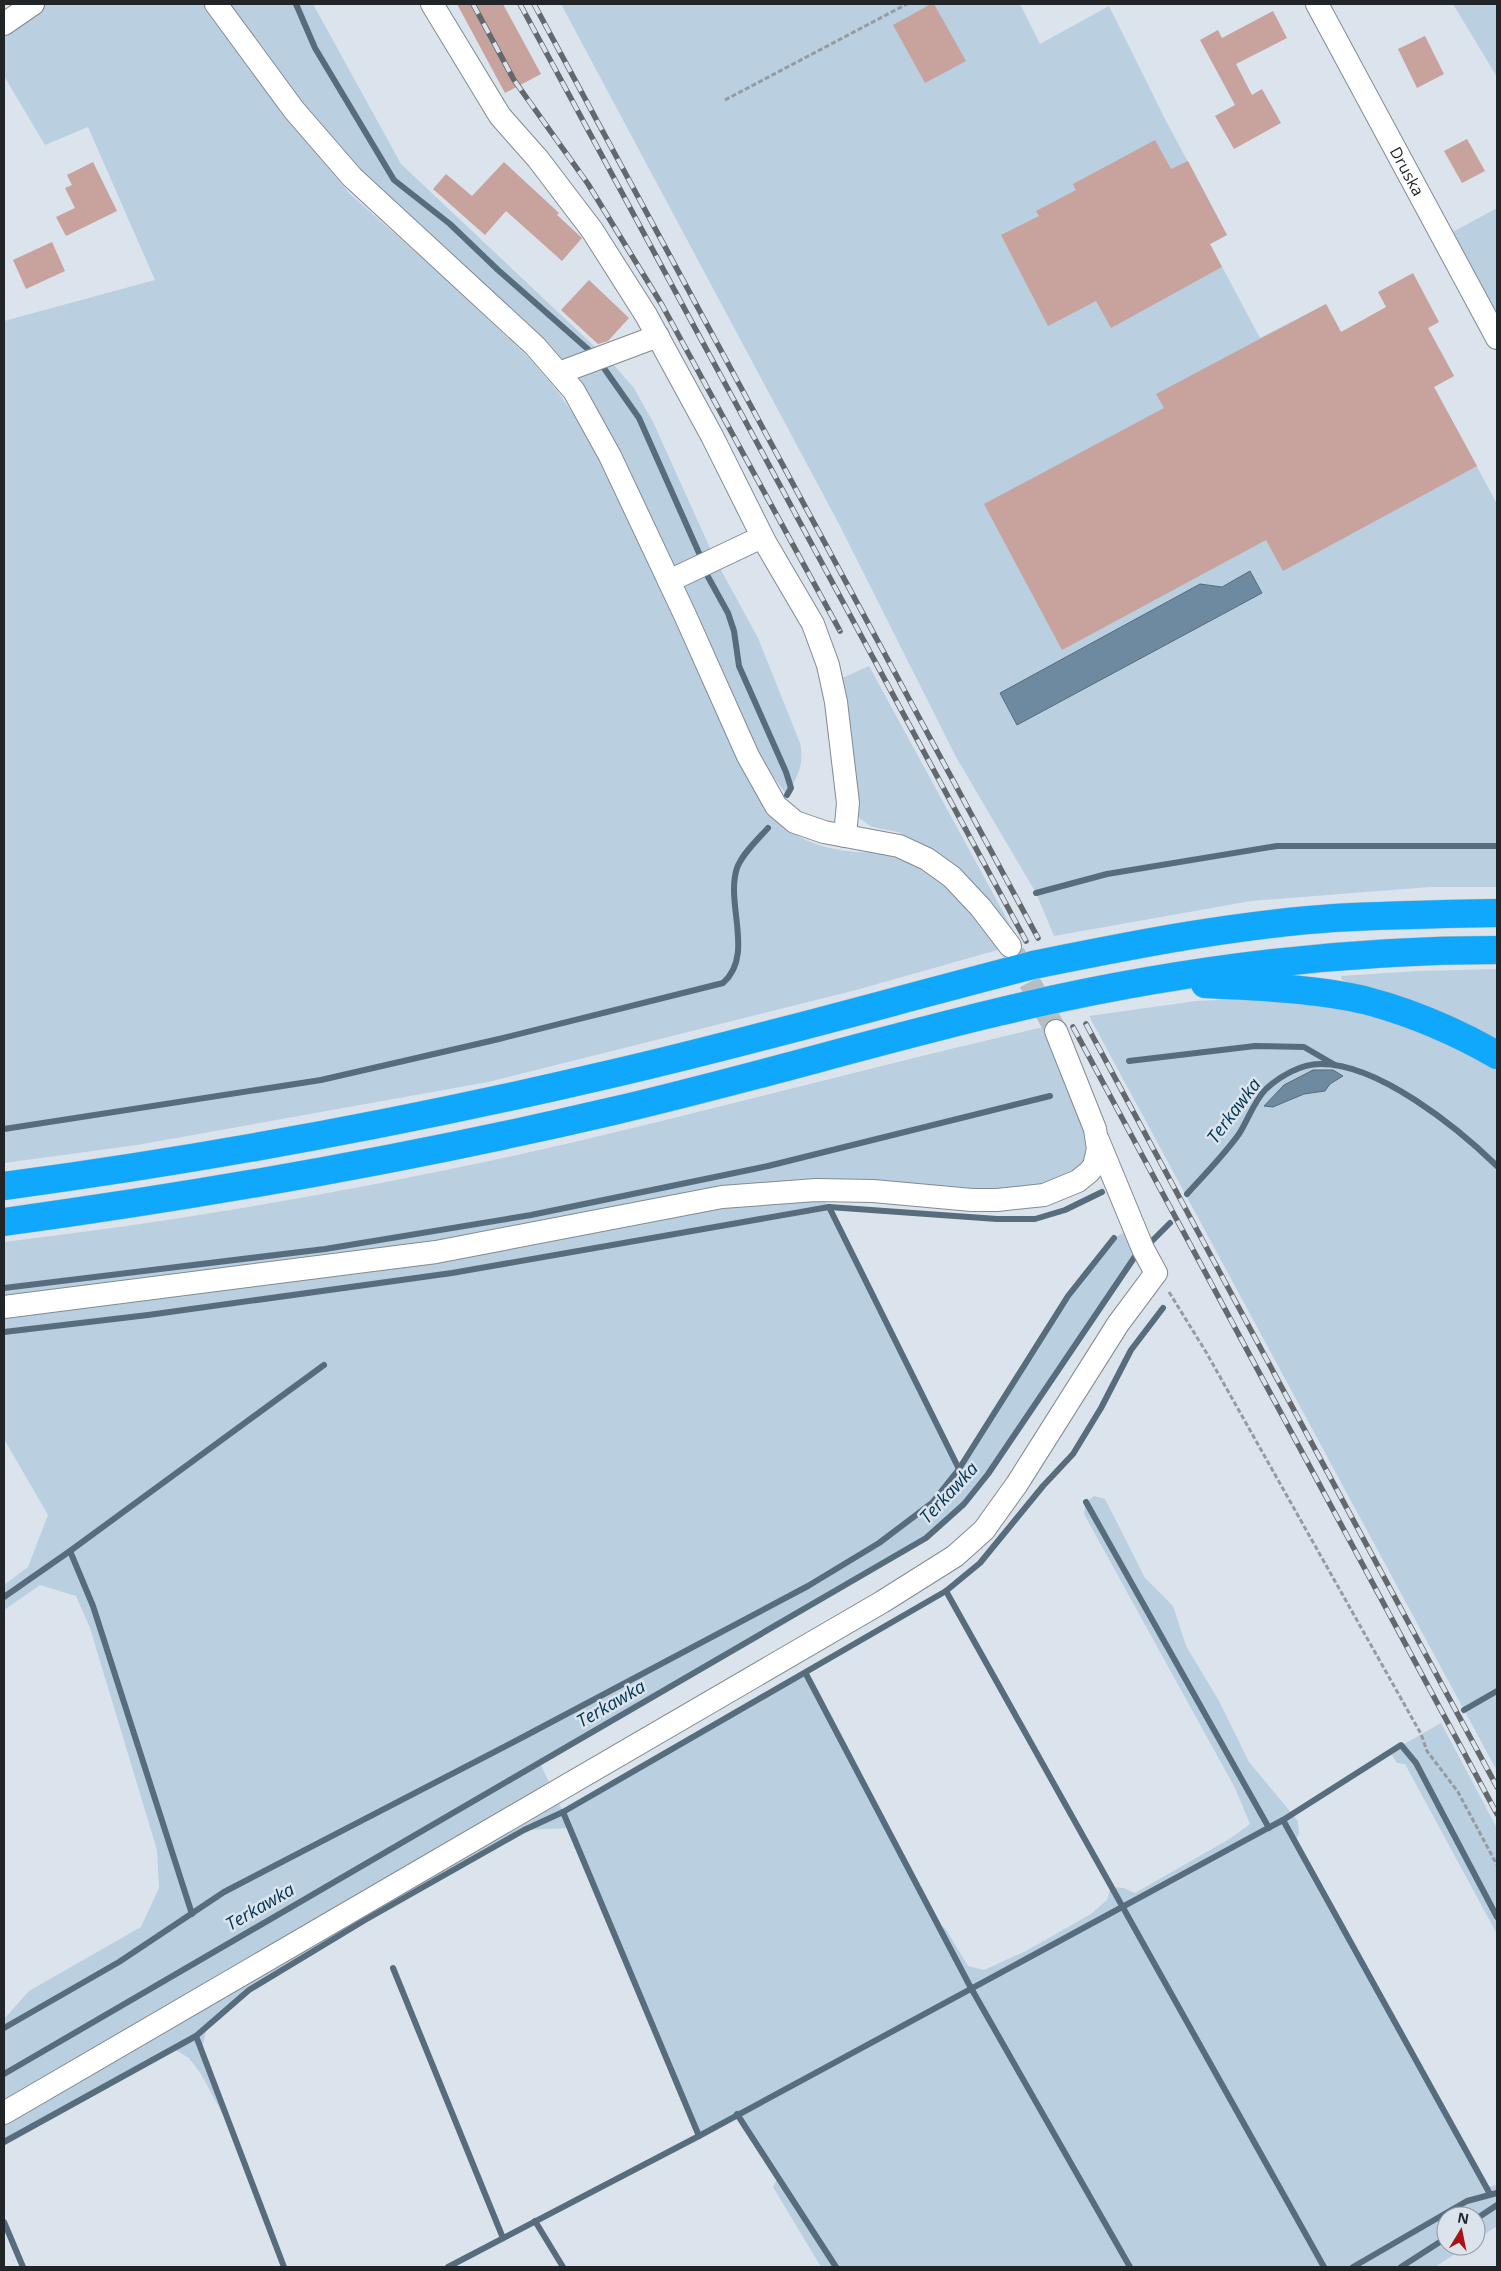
<svg xmlns="http://www.w3.org/2000/svg" width="1501" height="2271" font-family="'Open Sans',sans-serif">
<style>
.green{fill:#bacfe0;fill-rule:evenodd}
.water{fill:#6e8aa0;stroke:#576c7c}
.lines{fill:none;stroke-linecap:round;stroke-linejoin:round}
.stream{stroke:#576c7c;stroke-width:6}
.building{fill:#c8a29d}
.minor-tunnel{stroke:#b6bec5;stroke-width:22;stroke-dasharray:22 11;stroke-linecap:butt}
.minor-casing{stroke:#828a92;stroke-width:24}
.highway-casing{stroke:#c1c2c3;stroke-width:29}
.path{stroke:#949ba1;stroke-width:3;stroke-dasharray:5 2.5;stroke-linecap:butt}
.minor{stroke:#fff;stroke-width:22}
.highway{stroke:#0fa8fc;stroke-width:28}
.rail-casing{stroke:#63686d;stroke-width:5.5}
.rail{stroke:#dbe4ec;stroke-width:4;stroke-dasharray:11;stroke-linecap:butt}
.labels{text-anchor:middle;stroke-width:5;stroke-linejoin:round;paint-order:stroke}
.street-label{font-size:16px;fill:#222528;stroke:#dbe4ec}
.water-label{font-size:18px;font-style:italic;fill:#003453;stroke:#dbe4ec}
</style>
<rect width="100%" height="100%" fill="#dbe4ec"/>
<g class="green">
<path d="M44,4H205L284,113L350,194L448,281L531,360L558,392L594,445L766,809C792,838 816,848 856,852C867,853 879,851 890,854C936,867 975,911 1001,949L856,990L488,1082L137,1145L4,1163V321L155,280L88,127L45,145L4,76V32Z"/>
<path d="M228,4H313L401,164L611,362L634,388L653,422L715,559L758,638L800,743C805,765 797,777 787,795L766,767L724,683L604,424L578,378L550,345L393,206L303,106Z"/>
<path d="M561,4H1020L1040,44L1109,6L1166,121L1227,235L1210,244L1260,338L1326,304L1371,387L1440,350L1454,376L1434,387L1497,504V887H1430L1251,901L1054,936L1036,893L956,757L839,524ZM1250,572L1017,725L1200,584L1221,587Z"/>
<polygon points="1453,4 1497,4 1497,77"/>
<polygon points="1497,208 1497,318 1451,233"/>
<polygon points="869,666 1020,943 962,878 934,850 898,832 872,827 859,818 840,679"/>
<polygon points="1497,969 1497,1041 1353,985 1342,980 1341,976 1418,971"/>
<polygon points="1242,999 1316,1004 1398,1021 1497,1068 1497,1771 1089,1016 1196,1001"/>
<path d="M1048,1026L1097,1157L1044,1195L817,1190L829,1207L959,1468L1068,1296L1114,1238L1126,1231L1136,1255L988,1474L964,1504L926,1538L540,1763L563,1812L806,1674L936,1923L945,1928L968,1966L984,1970L1026,1951L1091,1914L1107,1900L1111,1887L1124,1888L1135,1893L1231,1838L1250,1824L1235,1788L1084,1514L1086,1502L1094,1496L1105,1499L1145,1578L1173,1606L1186,1646L1219,1701L1249,1762L1298,1821L1299,1834L1295,1841L1487,2187L1497,2185V2226L1476,2240V2216H1446V2246H1467L1435,2267H821L773,2187L778,2177L737,2114L699,2136L570,1828L524,1830L249,1990L207,2026L202,2050L236,2139L201,2074L189,2058L174,2049L4,2142V2019L29,1991L141,1927L159,1888L157,1850L90,1628L76,1596L40,1585L4,1610V1585L28,1567L48,1515L4,1439V1242C197,1219 390,1185 579,1141C736,1104 891,1062 1048,1026Z"/>
<polygon points="1441,1723 1497,1828 1497,1934 1405,1764 1397,1763 1390,1752"/>
</g>
<g class="water">
<polygon points="1250,571 1262,593 1017,725 1000,693 1200,584 1222,587"/>
<polygon points="1313,1070 1333,1070 1343,1076 1330,1084 1325,1091 1304,1094 1273,1107 1264,1106 1284,1085"/>
</g>
<g class="lines">
<g class="stream">
<polyline points="296,4 315,48 394,180 450,224 498,270 590,351"/>
<polyline points="601,364 639,418 699,553"/>
<polyline points="707,575 728,613 734,631 739,666 786,772 791,788 787,795"/>
<polyline points="1036,893 1107,874 1277,846 1497,846"/>
<polyline points="1129,1061 1255,1046 1304,1047 1335,1065"/>
<path d="M4,1129L321,1080L499,1039L723,983C755,955 725,904 737,868C742,854 758,839 768,828"/>
<path d="M1187,1194C1204,1175 1224,1155 1239,1134C1248,1120 1254,1101 1266,1089C1280,1076 1301,1064 1320,1064C1378,1063 1458,1128 1497,1166"/>
<polyline points="829,1207 959,1469"/>
<polyline points="1151,1242 1170,1223"/>
<polyline points="4,1288 325,1249 531,1215 768,1166 1050,1096"/>
<polyline points="4,1332 148,1315 452,1273 829,1207 997,1219 1035,1219 1065,1210 1102,1192"/>
<polyline points="1086,1502 1269,1828"/>
<polyline points="70,1551 93,1606 192,1914"/>
<polyline points="946,1591 1324,2267"/>
<polyline points="4,1597 70,1551 324,1365"/>
<polyline points="806,1674 971,1988 1130,2267"/>
<polyline points="1464,1710 1497,1691"/>
<polyline points="563,1812 699,2136"/>
<polyline points="1283,1820 1490,2194"/>
<polyline points="393,1968 503,2238"/>
<polyline points="4,2028 119,1962 224,1892 525,1736 808,1586 879,1543 932,1503 959,1469 1068,1296 1114,1238"/>
<polyline points="196,2036 284,2267"/>
<polyline points="4,2074 926,1538 964,1504 988,1474 1136,1255"/>
<polyline points="737,2114 836,2267"/>
<polyline points="4,2142 196,2036 249,1990 365,1920 524,1830 563,1812 946,1591 980,1563 1043,1486 1073,1454 1101,1408 1131,1350 1163,1308"/>
<polyline points="1476,2219 1497,2205"/>
<polyline points="535,2221 563,2267"/>
<polyline points="4,2222 23,2267"/>
<polyline points="448,2267 699,2136 1283,1820 1401,1745 1416,1763 1497,1917"/>
<polyline points="1353,2267 1467,2201 1497,2193"/>
<polyline points="1401,2267 1446,2238"/>
</g>
</g>
<g class="building">
<polygon points="457,4 503,4 541,74 505,93"/>
<polygon points="931,4 934,4 966,61 925,83 893,25"/>
<polygon points="1273,11 1287,38 1236,64 1252,95 1262,89 1281,123 1234,149 1215,116 1235,105 1200,40 1218,30 1222,38"/>
<polygon points="1425,36 1444,74 1417,88 1398,49"/>
<polygon points="1467,139 1485,171 1462,183 1444,151"/>
<polygon points="1155,140 1171,169 1188,161 1227,235 1210,244 1222,267 1111,328 1096,301 1048,326 1001,235 1039,216 1036,211 1076,190 1073,184"/>
<polygon points="93,162 117,211 66,236 56,217 75,208 65,188 72,185 67,175"/>
<polygon points="504,162 559,213 557,215 582,238 562,261 506,211 485,235 433,189 446,174 472,196"/>
<polygon points="52,242 65,271 26,289 13,260"/>
<polygon points="1413,273 1439,322 1428,328 1454,376 1434,387 1477,466 1283,571 1266,540 1062,650 984,504 1164,408 1156,394 1326,304 1341,332 1386,307 1378,292"/>
<polygon points="589,280 629,318 608,341 598,344 561,310"/>
</g>
<g class="lines">
<polyline class="minor-tunnel" points="1014,953 1056,1031"/>
<g class="minor-casing">
<g id="minor">
<polyline points="216,4 294,110 352,177 535,346 574,391 610,456 685,615 748,756 776,806 795,822 824,832 899,846 927,859 952,877 981,908 1010,946"/>
<polyline points="432,4 500,116 538,159 592,230 646,315 712,436 765,542 813,624 828,665 836,702 848,803 845,836"/>
<path id="s1" d="M1317,4L1497,338"/>
<polyline points="4,24 33,4"/>
<polyline points="559,373 658,336"/>
<polyline points="669,581 762,537"/>
<polyline points="4,1307 436,1252 722,1197 816,1190 873,1191 972,1200 997,1200 1044,1195 1078,1181 1089,1172 1094,1166 1098,1149 1095,1129 1056,1031"/>
<polyline points="4,2113 882,1602 955,1556 984,1530 1017,1484 1118,1324 1156,1273 1143,1249 1098,1140"/>
</g>
</g>
<g class="highway-casing">
<g id="highway">
<path d="M1205,984C1257,987 1312,988 1364,1000C1411,1012 1455,1031 1497,1055"/>
<path d="M4,1186C205,1159 405,1122 602,1076C747,1043 889,1002 1033,965C1132,945 1232,925 1334,918C1388,915 1443,914 1497,913"/>
<path d="M4,1222C208,1194 412,1158 613,1111C742,1081 869,1043 998,1012C1161,973 1329,950 1497,950"/>
</g>
</g>
<g class="path">
<polyline points="725,100 907,4"/>
<polyline points="1169,1292 1206,1352 1421,1734 1427,1751 1458,1792 1497,1865"/>
</g>
<use href="#minor" class="minor"/>
<use href="#highway" class="highway"/>
<g class="rail-casing">
<g id="rail">
<polyline points="473,4 514,80 588,184 662,305 840,631"/>
<polyline points="520,4 1026,941"/>
<polyline points="534,4 1038,938"/>
<polyline points="1086,1024 1497,1787"/>
<polyline points="1073,1027 1497,1814"/>
</g>
</g>
<use href="#rail" class="rail"/>
</g>
<g class="labels">
<g class="street-label">
<text dy="6" stroke="none"><textPath href="#s1" startOffset="190">Druska</textPath></text>
</g>
<g class="water-label">
<text transform="translate(1234 1111) rotate(-53)" y="6">Terkawka</text>
<text transform="translate(949 1493) rotate(-47)" y="6">Terkawka</text>
<text transform="translate(611 1704) rotate(-30)" y="6">Terkawka</text>
<text transform="translate(260 1907) rotate(-30)" y="6">Terkawka</text>
</g>
</g>
<rect width="1501" height="2271" fill="none" stroke="#222528" stroke-width="10"/>
<g transform="translate(1461 2231) rotate(10)"><circle r="24" fill="#dbe4ec" stroke="#91989e"/>
<path d="M0-4L9 19L0 12L-9 19Z" fill="#a81319"/>
<text y="-8" font-size="14" font-weight="bold" text-anchor="middle" fill="#222528">N</text>
</g>
</svg>
